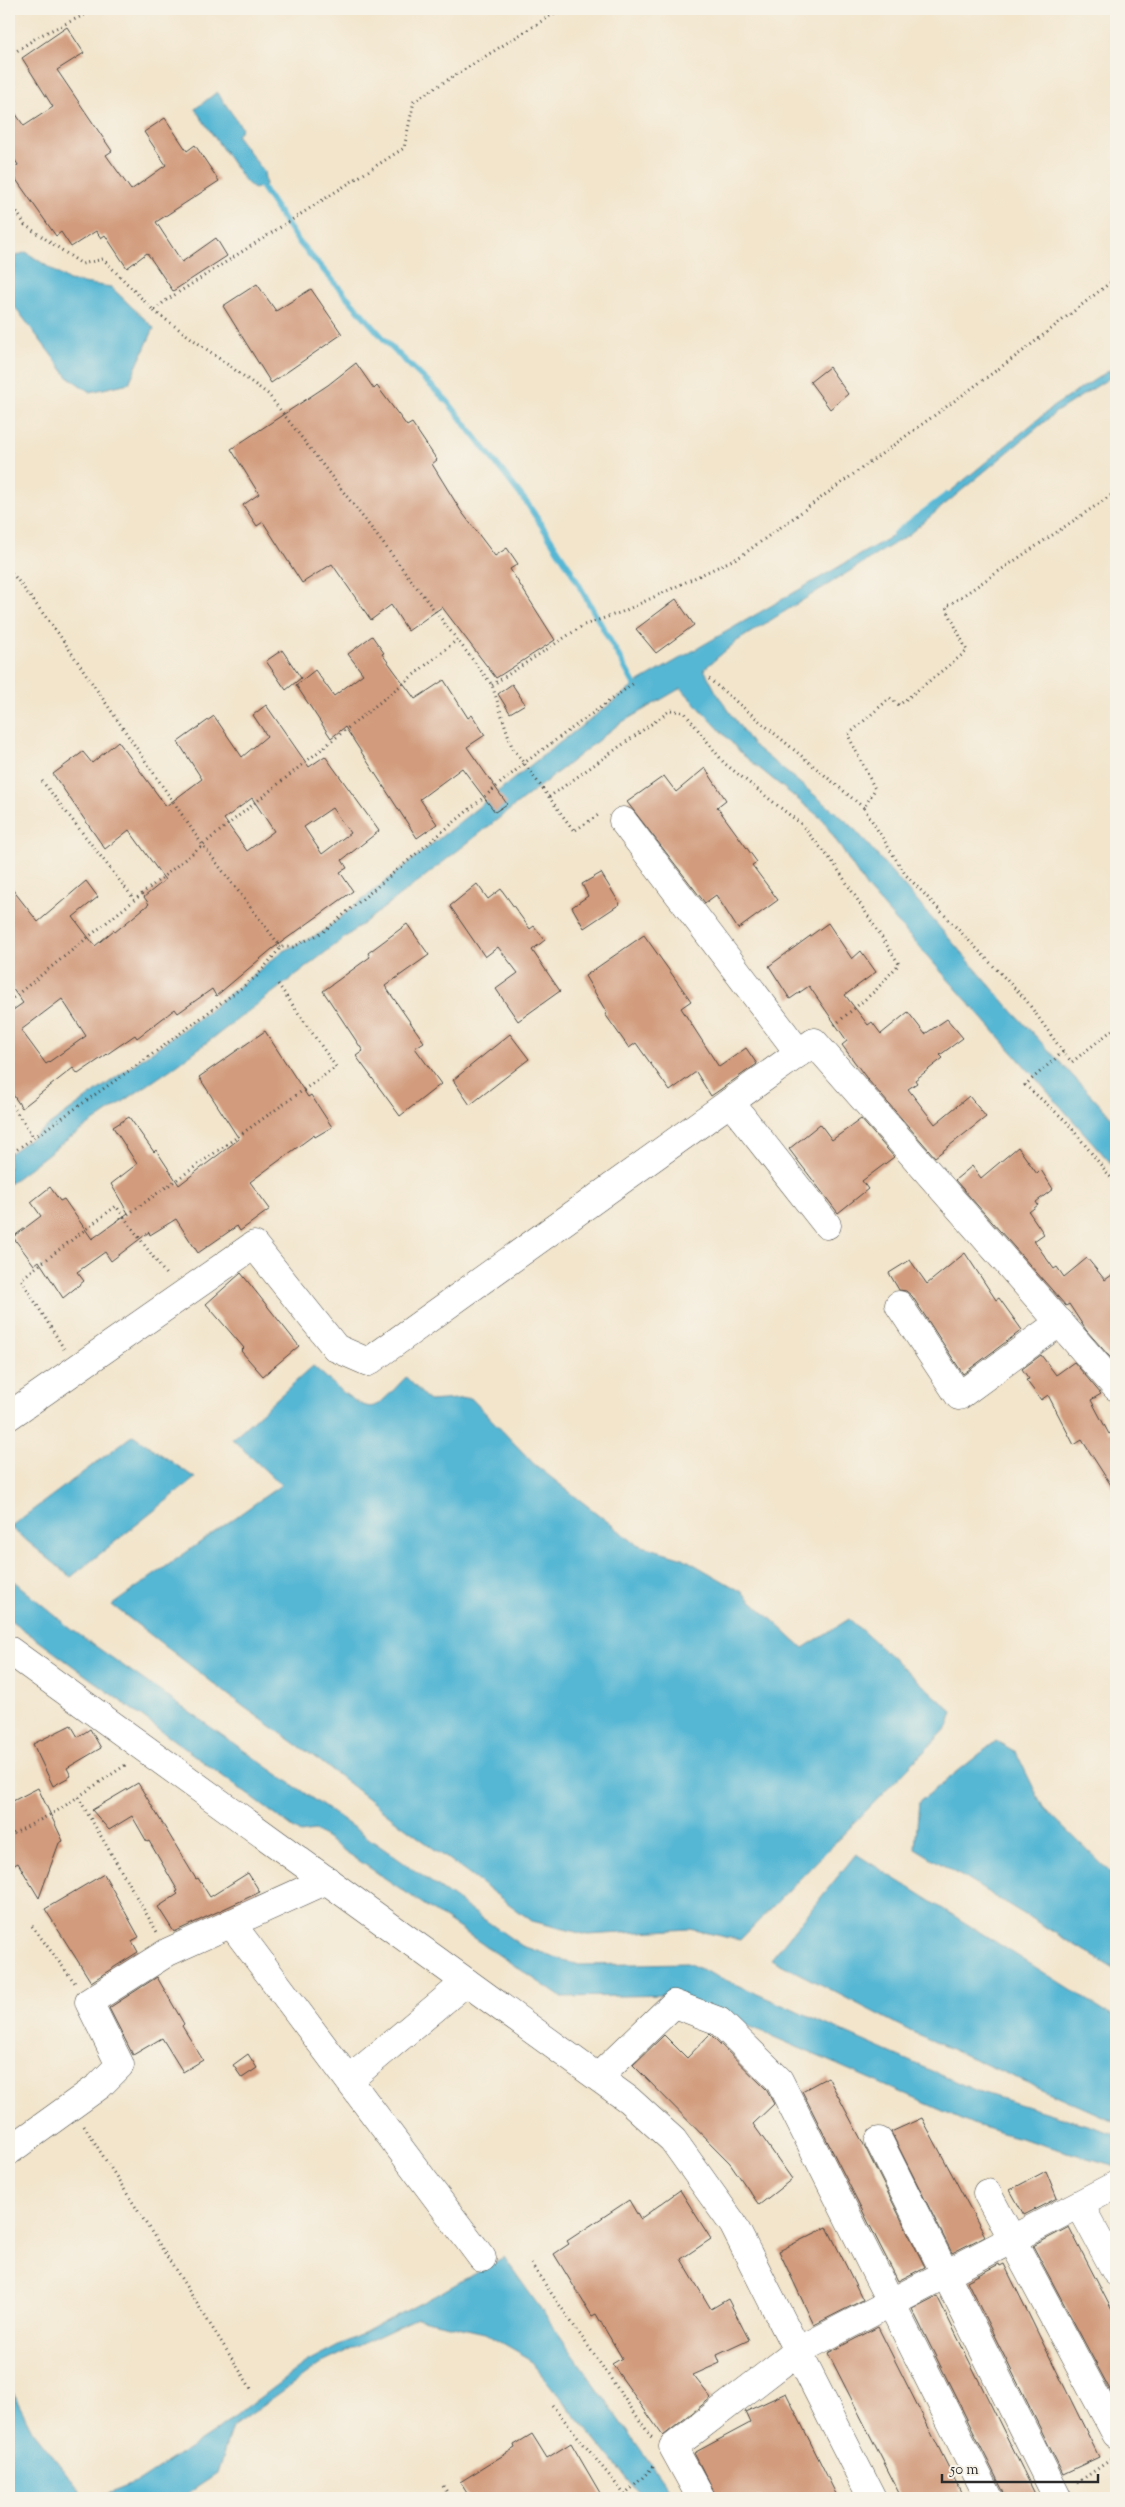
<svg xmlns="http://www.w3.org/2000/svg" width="1125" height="2507" font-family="'Sorts Mill Goudy',serif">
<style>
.water{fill:#56b7d4;stroke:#407180}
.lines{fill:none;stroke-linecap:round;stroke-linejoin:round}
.stream{stroke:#56b7d4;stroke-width:6}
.building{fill:#d29b7d;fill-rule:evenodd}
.minor-casing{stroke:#494743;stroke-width:29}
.path{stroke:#494743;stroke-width:3;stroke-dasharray:1 4;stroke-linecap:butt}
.minor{stroke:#fff;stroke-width:28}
</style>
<rect width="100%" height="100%" fill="#f7f3e8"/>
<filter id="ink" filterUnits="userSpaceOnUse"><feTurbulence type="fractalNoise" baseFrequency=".02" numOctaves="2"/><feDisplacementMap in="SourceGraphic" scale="10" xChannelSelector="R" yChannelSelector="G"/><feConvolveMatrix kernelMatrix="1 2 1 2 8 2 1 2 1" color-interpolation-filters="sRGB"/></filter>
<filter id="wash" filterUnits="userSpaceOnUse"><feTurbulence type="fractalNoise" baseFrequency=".0096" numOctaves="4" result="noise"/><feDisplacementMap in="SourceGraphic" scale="20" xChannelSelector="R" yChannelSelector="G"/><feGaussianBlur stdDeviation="1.12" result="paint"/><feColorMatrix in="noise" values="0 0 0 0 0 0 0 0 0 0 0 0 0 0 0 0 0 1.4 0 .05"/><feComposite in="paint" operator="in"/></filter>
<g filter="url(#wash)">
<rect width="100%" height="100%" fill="#f2e5cc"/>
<g class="water">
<polygon points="217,92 242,128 237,136 264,172 266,185 254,189 244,180 195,109"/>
<polygon points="26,252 69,281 111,287 154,328 129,383 90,392 68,377 9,299 9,259"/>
<polygon points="1116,366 1116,374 1056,412 908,535 737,641 704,669 716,692 752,744 851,825 1012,1011 1116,1122 1116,1169 867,888 822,819 743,755 681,688 619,724 419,881 217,1035 171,1069 58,1146 9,1184 9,1154 206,1013 283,951 321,933 536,761 639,682 906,528 1054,406"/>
<path d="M313,1366C325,1375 359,1412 374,1406C383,1403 399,1384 406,1377L429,1401L471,1398L534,1464L636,1544L683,1558L742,1592L803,1648L849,1619L953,1712L948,1727L740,1940L689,1929L588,1935L532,1921L399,1823L320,1761L244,1707L112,1605L281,1485L232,1439Z"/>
<polygon points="133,1435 195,1478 71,1577 10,1527"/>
<polygon points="9,1577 71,1629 522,1946 579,1965 687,1963 977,2091 1116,2134 1116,2166 975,2125 678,1995 561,1997 315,1831 300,1833 9,1619"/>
<polygon points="996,1741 1016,1752 1043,1807 1116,1878 1116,1970 915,1848 919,1802"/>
<polygon points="856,1854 1116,2018 1116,2122 910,2031 771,1959"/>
<polygon points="504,2257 675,2498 643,2498 527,2357 485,2333 417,2318 322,2363 232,2427 217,2474 181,2498 97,2498 138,2482 211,2434 306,2363 440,2293"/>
<polygon points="9,2385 32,2430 86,2498 13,2498 9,2482"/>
</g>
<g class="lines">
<g class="stream">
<polyline points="257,180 298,241 391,347 448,402 527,503 569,567 638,691"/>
<polyline points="895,534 947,495"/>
</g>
</g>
<g id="blocks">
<g class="building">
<polygon points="67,27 84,53 57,70 112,151 106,155 131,190 166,165 144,132 165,118 187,151 195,145 219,181 156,222 182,262 216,238 227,256 173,291 147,253 127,268 105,235 101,238 96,231 71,247 61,232 56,236 10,171 18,165 9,150 9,104 24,126 53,107 22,58"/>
<polygon points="257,284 276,311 311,289 342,334 271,383 223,306"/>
<polygon points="356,363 374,389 377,386 407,426 412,423 437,460 432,464 461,511 495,556 507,548 518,564 510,569 555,640 496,678 442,607 408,631 391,605 371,620 332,564 302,583 263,522 257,526 243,505 259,494 231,449 328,385"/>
<polygon points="829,367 848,394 830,409 810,382"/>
<polygon points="676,599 694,625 656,653 636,629"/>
<polygon points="372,636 384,653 382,654 415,699 444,680 468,718 472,715 485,735 467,747 507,804 495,812 462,768 420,799 437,824 417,838 345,727 331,738 296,685 315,670 334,696 363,674 348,654"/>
<polygon points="282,650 301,678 286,690 266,661"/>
<polygon points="512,684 525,704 510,713 498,694"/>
<path d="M266,705L309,767L325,756L379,831L342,860L347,868L340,872L353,891L272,949L216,996L212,989L178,1013L175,1009L137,1038L135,1035L78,1074L73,1068L22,1108L9,1089V1013L23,1003L9,984V885L38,922L86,881L98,897L73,917L95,946L114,930L115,932L149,904L144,897L165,880L129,830L105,849L53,774L83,752L92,763L118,741L166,806L202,779L178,742L214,716L242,757L267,736L253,715ZM252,798L274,831L247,851L224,819ZM332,808L350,833L322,854L304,827ZM62,999L86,1036L46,1064L21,1030Z"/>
<polygon points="705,768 726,800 717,807 757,862 752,865 778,900 738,929 716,895 705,903 627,802 664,776 676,792"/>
<polygon points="601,873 620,904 584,928 572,907 588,896 582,884"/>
<polygon points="477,884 488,899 501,889 530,929 534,926 545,940 532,950 560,991 518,1021 496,989 518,973 498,947 485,957 450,906"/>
<polygon points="828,923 852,959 861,951 876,972 845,995 868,1025 872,1022 881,1034 908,1012 925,1034 947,1019 963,1038 940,1055 943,1058 915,1080 917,1083 908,1089 935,1124 969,1096 986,1117 935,1157 868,1080 842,1045 847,1041 809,986 790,999 769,966"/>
<polygon points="407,924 429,955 385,986 424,1042 415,1048 441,1084 400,1116 356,1056 363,1051 323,991 370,957 368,953"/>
<polygon points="644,935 691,1001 681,1008 719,1067 746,1048 757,1064 711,1096 696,1072 670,1091 636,1043 629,1048 605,1014 607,1013 585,976"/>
<polygon points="265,1031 308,1097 311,1095 332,1127 315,1137 314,1135 250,1182 270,1209 240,1231 237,1226 198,1253 176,1219 150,1235 149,1232 111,1261 105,1252 77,1272 84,1281 63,1298 39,1261 34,1265 13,1237 41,1216 31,1202 50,1187 60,1201 64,1199 92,1239 128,1213 111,1184 137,1164 113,1127 129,1117 154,1152 156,1150 179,1185 239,1139 199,1077"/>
<polygon points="510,1034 529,1059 470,1105 453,1080"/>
<polygon points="861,1119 894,1157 862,1181 868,1189 838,1213 789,1149 820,1124 832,1140"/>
<polygon points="1018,1147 1037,1174 1041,1170 1053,1189 1036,1202 1038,1205 1029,1212 1044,1234 1034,1241 1054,1269 1057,1267 1064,1277 1087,1258 1105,1280 1116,1272 1116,1364 1086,1330 1069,1304 1066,1306 955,1180 972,1166 981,1178"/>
<polygon points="965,1253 996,1300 999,1298 1022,1330 963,1374 912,1296 906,1291 899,1290 889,1273 910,1260 927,1284"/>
<polygon points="241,1273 299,1346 263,1376 241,1351 244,1348 206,1304"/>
<polygon points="1041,1355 1056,1375 1074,1362 1101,1394 1091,1400 1109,1434 1116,1429 1116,1493 1082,1440 1074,1445 1048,1395 1041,1400 1026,1380 1029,1379 1022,1369"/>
<polygon points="71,1725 78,1737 90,1729 101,1748 67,1768 71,1776 53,1786 33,1744"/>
<polygon points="138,1783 196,1879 198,1878 210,1897 248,1873 260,1892 174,1932 158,1907 178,1894 176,1892 178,1891 149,1841 147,1842 132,1816 109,1830 92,1810"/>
<polygon points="38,1788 63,1841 59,1843 39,1898 18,1863 9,1868 9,1803"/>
<polygon points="104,1874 139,1937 132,1941 138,1952 91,1982 45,1909"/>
<polygon points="157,1977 184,2024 182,2026 203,2060 183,2072 162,2038 133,2055 109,2008"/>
<polygon points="710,2034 766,2089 774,2104 753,2124 792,2179 759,2205 730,2163 633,2065 664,2035 687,2058"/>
<polygon points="248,2054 257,2068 242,2078 233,2065"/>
<polygon points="828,2077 864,2145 925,2267 898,2281 802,2091"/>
<polygon points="922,2118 985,2236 952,2253 891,2132"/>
<polygon points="1046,2171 1057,2198 1024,2215 1010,2190"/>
<polygon points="680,2190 711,2239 681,2259 711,2309 728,2299 749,2340 717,2355 720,2363 693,2375 711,2398 663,2436 612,2364 622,2358 596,2314 592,2316 554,2254 569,2244 567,2241 629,2200 640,2219"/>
<polygon points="827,2227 863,2300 814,2325 779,2251"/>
<polygon points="1069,2227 1116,2318 1116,2401 1033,2246"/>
<polygon points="999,2264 1000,2266 1004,2264 1099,2457 1063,2474 967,2281"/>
<polygon points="937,2296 1035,2494 1026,2498 1005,2498 1003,2491 912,2309"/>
<polygon points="878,2327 964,2498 902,2498 828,2353"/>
<polygon points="786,2393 838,2498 717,2498 694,2453 750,2423 745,2412"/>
<polygon points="532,2434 547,2458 571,2443 603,2498 470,2498 460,2482 515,2448 514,2445"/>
</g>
</g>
</g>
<g filter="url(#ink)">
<use href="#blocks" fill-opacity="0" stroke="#494743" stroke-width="1"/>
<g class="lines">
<g class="minor-casing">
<g id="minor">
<polyline points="623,821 799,1053"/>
<polyline points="730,1102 827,1225"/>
<polyline points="899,1305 959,1396 1060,1322"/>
<polyline points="9,1416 254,1245 336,1348 368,1362 814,1042 1116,1387"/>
<polyline points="9,1650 629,2100 673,2140 733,2224 872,2498"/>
<polyline points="231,1923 482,2258"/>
<polyline points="598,2077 674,2004 719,2021 779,2080 989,2498"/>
<polyline points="349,2080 466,1982"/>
<polyline points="879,2141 1057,2497"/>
<polyline points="9,2151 99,2086 120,2065 89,2002 168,1952 327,1880"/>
<polyline points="987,2193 1116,2434"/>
<polyline points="1080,2205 1116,2272"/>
<polyline points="701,2498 673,2447 798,2351 1116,2185"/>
</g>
</g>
<g class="path">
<polyline points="9,56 39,36 97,9"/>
<polyline points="9,199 25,225 82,264 103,259 154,311 165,301 404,148 414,101 561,9"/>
<polyline points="154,311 268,394 492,685 512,747 574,831 600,814"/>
<polyline points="9,569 58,633 202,844 281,947"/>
<polyline points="709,679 864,808 875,789 848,735 890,698 899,705 967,651 946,607 1116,492"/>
<polyline points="492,685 584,625 622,612 741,556 1023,351 1116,278"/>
<polyline points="42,781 134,899"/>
<polyline points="549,797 671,710 685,713 724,763 801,824 835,865 899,964 875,991 832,1027"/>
<polyline points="864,808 905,874 1026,1000 1063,1052"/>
<polyline points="9,1001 457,640"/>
<polyline points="1116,1027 1072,1062 1063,1052 1025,1085 1066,1121 1116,1184"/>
<polyline points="9,1101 34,1138"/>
<polyline points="9,1155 150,1056 257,976 281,947 293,947 323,932 527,761 634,683"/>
<polyline points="124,1217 336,1067 278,984"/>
<polyline points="64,1349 21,1279 116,1206 167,1276"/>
<polyline points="78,1797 157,1932"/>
<polyline points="9,1836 57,1811 127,1764"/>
<polyline points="32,1926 75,1983"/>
<polyline points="84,2126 252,2390"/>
<polyline points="531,2264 652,2438"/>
<polyline points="552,2405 625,2495 655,2465"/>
<polyline points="1077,2483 1113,2458"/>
<polyline points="443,2486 451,2498"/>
</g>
<use href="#minor" class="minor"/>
</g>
</g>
<rect width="1125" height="2507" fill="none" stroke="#f7f3e8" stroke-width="30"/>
<path d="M942 2474v8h156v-8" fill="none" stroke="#2b2b2b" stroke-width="2.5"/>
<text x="950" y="2474" font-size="15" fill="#2b2b2b" stroke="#f7f3e8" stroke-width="4" paint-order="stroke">50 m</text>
</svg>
